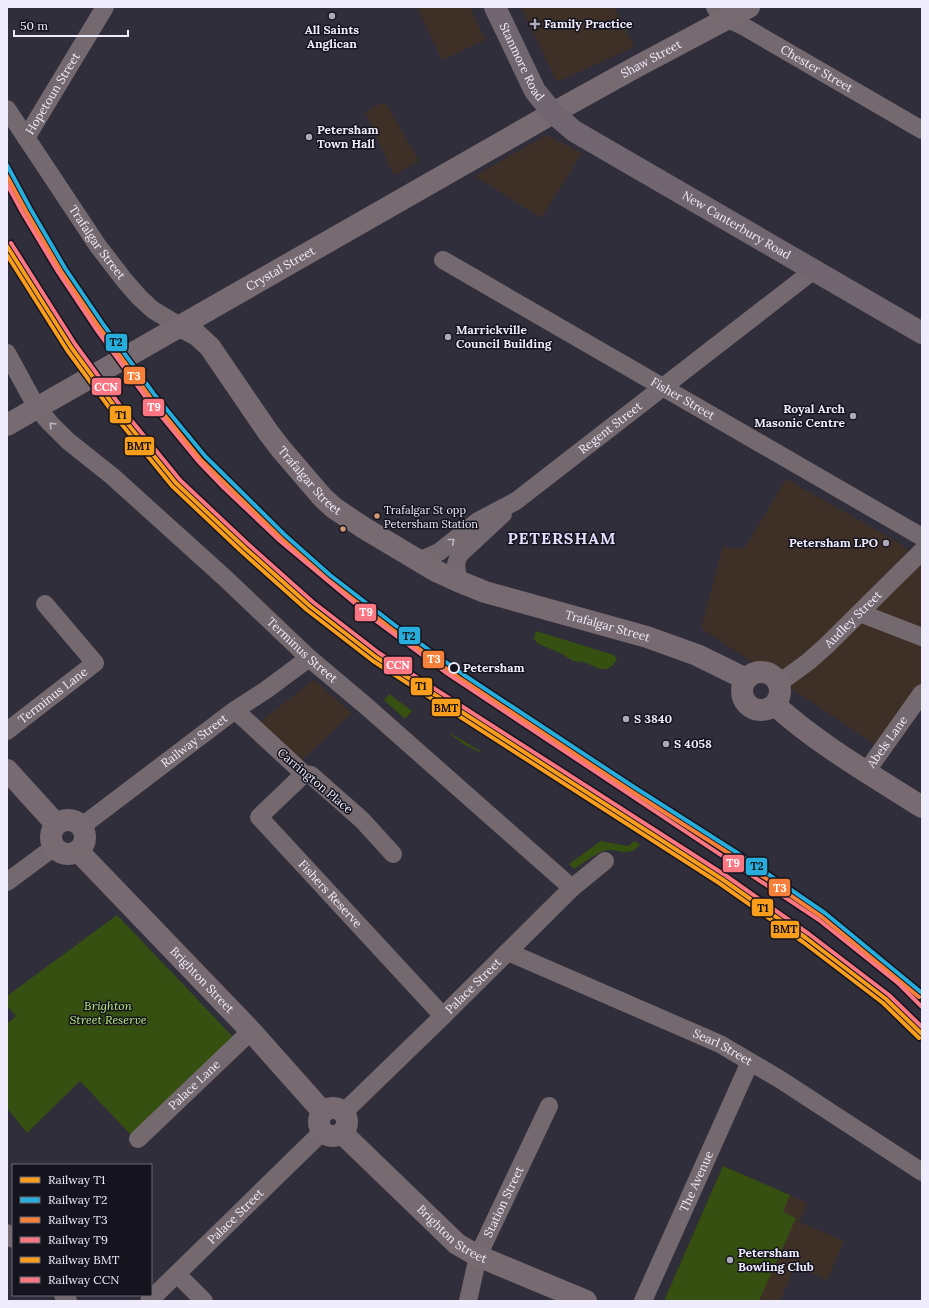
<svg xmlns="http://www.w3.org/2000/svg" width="929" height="1308" font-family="Lora,serif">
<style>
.commercial{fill:#3e3027}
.green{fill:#355010}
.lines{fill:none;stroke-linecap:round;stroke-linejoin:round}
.street{stroke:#74696e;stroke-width:18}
.secondary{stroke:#776a71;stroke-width:22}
.highway{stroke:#71666f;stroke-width:22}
.rail-1-casing{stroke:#15131d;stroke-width:7}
.rail-2-casing{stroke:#15131d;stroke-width:7}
.rail-3-casing{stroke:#15131d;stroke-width:7}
.rail-4-casing{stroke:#15131d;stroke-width:7}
.rail-5-casing{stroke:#15131d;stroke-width:7}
.rail-6-casing{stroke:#15131d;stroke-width:7}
.rail-1{stroke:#f99d1c;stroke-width:4}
.rail-2{stroke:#26addc;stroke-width:4}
.rail-3{stroke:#f68039;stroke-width:4}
.rail-4{stroke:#fa7682;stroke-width:4}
.rail-5{stroke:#f99d1c;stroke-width:4}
.rail-6{stroke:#fa7682;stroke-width:4}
.oneway{stroke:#beb8c4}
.poi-dot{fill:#acaab9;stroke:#15131d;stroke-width:1.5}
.bus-dot{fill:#cd976f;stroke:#15131d;stroke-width:1.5}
.stop-dot{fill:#15131d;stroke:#efedfd;stroke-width:2}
.labels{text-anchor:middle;stroke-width:3;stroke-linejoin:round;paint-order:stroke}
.bus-label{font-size:11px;fill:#efedfd;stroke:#15131d;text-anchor:start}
.poi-label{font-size:12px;font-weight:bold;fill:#efedfd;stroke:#15131d;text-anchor:start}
.street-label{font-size:12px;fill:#efedfd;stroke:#15131d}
.stop-label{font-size:12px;font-weight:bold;fill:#efedfd;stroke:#15131d;text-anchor:start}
.park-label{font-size:12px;font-style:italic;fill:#b5eb7e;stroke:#15131d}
.district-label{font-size:16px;font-weight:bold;letter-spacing:1px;fill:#e4dffe;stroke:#15131d}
.line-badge{stroke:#15131d;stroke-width:1.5}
.badge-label{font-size:11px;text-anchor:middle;font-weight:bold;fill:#fff}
.pale-badge-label{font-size:11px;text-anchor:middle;font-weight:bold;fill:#111}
</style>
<rect width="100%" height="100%" fill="#302e3a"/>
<g class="commercial">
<polygon points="423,7 470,7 485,40 442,60 418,9"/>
<polygon points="521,7 614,7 634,47 559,81 556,80"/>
<polygon points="385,102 419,161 394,175 365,112"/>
<polygon points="546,135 582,153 541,218 475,176"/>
<polygon points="786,479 896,541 922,561 922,683 879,747 701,628 723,547 744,549"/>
<polygon points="314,680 352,713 301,761 258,723"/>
<polygon points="723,1166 807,1203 799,1222 844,1241 827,1280 795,1266 780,1301 664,1301"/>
</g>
<g class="green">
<polygon points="536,631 614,655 617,659 613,665 607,669 600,669 584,662 573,661 562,654 537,643 534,638"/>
<polygon points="389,694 412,711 405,719 384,700"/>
<polygon points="450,733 482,752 481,753 465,745 450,734"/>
<path d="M601,841L627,846L630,845L634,841L640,844C630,858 621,849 608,850C598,851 583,864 574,869L569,864Z"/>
<polygon points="117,915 235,1039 132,1136 80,1081 27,1133 7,1108 7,1024 16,1016 7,1006 7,996"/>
<polygon points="723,1166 790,1195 783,1212 796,1218 759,1301 664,1301"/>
</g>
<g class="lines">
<g class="street">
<path id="s1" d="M715,7C721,20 732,20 743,26L922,130"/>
<path id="s2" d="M7,109L98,246L125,281L139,297L153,310L180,326"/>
<path id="s3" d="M26,138L105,7"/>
<path id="s4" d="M443,260L922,537"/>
<path id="s5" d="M7,353L37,408L50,423L68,441L112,476L225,578L309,658L366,706L572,888"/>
<path id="s6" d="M419,561L439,552L478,521L516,501L814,270"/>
<polyline points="458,581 456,564 459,555 503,514"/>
<polyline points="860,613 922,637"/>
<path id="s7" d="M779,683L808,662L826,646L922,551"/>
<polyline points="235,710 304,774 311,775 362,820 393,854"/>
<path id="s8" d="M7,731L95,663L45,604"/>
<path id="s9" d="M866,772L922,693"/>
<path id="s10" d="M304,774L259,817L443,1016"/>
<path id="s11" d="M82,826L235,710L266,690L309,658"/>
<polyline points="7,882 46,853 55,848"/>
<path id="s12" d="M508,952L720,1044L781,1080L922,1172"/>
<path id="s13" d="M343,1113L443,1016L572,888L605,861"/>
<path id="s14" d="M138,1139L251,1031"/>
<polyline points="7,1233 13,1239"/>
<polyline points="177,1274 204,1301"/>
<polyline points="63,1295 68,1301"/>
<path id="s15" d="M149,1301L322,1132"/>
<path id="s16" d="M468,1301L478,1256L549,1106"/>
<path id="s17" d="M643,1301L750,1062"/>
</g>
<g class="secondary">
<path id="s18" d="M180,326L197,335L210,347L268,432L281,449L323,498L334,508L364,528L436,571L458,581L485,592L647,637L697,655L746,679"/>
<path id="s19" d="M7,425L553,113L636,67L749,7"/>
<circle cx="761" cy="691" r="19"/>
<path d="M775,705C819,745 872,775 922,807"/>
<polyline points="7,770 56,824"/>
<circle cx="68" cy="837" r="17"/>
<path id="s20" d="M78,851L251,1031L323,1112"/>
<circle cx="333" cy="1122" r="14"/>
<path id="s21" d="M342,1133L457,1244L478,1256L586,1301"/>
</g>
<path class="highway" id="s22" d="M495,7L535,91L553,113L574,131L922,333"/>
<g class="rail-1-casing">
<polyline id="rail-1" points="7,246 71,347 123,418 176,483 245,548 310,606 376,657 722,879 806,938 886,999 922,1034"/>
</g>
<g class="rail-2-casing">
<polyline id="rail-2" points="7,165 30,208 65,268 103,324 154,394 205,456 285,535 330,575 396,626 464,675 634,787 736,852 825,913 922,993"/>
</g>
<g class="rail-3-casing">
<polyline id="rail-3" points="7,176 26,211 61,271 99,327 150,397 201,460 282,539 327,579 393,630 461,679 631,791 733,856 822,917 919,997"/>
</g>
<g class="rail-4-casing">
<polyline id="rail-4" points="7,184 22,212 58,272 96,329 147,399 198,461 224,488 280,541 376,621 445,672 819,920 899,984 922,1007"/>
</g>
<g class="rail-5-casing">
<polyline id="rail-5" points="7,255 67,350 119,421 172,486 242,552 307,610 373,661 719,883 803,942 883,1003 919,1038"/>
</g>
<g class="rail-6-casing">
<polyline id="rail-6" points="11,243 75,344 127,415 180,480 248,544 313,602 379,653 725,875 809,934 889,995 922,1027"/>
</g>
<use href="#rail-1" class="rail-1"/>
<use href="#rail-2" class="rail-2"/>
<use href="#rail-3" class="rail-3"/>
<use href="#rail-4" class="rail-4"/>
<use href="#rail-5" class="rail-5"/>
<use href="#rail-6" class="rail-6"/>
</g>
<defs><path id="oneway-chevron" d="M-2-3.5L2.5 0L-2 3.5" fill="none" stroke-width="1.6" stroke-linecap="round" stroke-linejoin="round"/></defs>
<g class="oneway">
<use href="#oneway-chevron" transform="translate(52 425) rotate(-134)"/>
<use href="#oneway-chevron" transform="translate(452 541) rotate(-39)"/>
</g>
<g class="poi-dot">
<circle cx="332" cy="16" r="4"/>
<path d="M533 18h4v4h4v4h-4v4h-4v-4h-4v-4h4z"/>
<circle cx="309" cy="137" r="4"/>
<circle cx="448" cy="337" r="4"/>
<circle cx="853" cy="416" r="4"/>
<circle cx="886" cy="543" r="4"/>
<circle cx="626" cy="719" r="4"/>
<circle cx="666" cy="744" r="4"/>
<circle cx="730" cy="1260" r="4"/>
</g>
<g class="bus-dot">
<circle cx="377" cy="516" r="3.5"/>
<circle cx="343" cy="529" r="3.5"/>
</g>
<circle class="stop-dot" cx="454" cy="668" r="5"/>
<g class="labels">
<g class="bus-label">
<text x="384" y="514">Trafalgar St opp<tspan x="384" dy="14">Petersham Station</tspan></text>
</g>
<g class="poi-label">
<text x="544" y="28">Family Practice</text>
<text x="332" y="34" text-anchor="middle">All Saints<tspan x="332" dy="14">Anglican</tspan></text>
<text x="317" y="134">Petersham<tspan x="317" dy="14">Town Hall</tspan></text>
<text x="456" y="334">Marrickville<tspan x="456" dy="14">Council Building</tspan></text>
<text x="845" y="413" text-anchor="end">Royal Arch<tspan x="845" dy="14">Masonic Centre</tspan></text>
<text x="878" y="547" text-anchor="end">Petersham LPO</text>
<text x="634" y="723">S 3840</text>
<text x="674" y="748">S 4058</text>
<text x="738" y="1257">Petersham<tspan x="738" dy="14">Bowling Club</tspan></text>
</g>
<g class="street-label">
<text dy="4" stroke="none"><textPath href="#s19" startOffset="741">Shaw Street</textPath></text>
<text dy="4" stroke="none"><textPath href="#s22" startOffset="61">Stanmore Road</textPath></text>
<text dy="4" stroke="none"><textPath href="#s1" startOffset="120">Chester Street</textPath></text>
<text dy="4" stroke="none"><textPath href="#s3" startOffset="52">Hopetoun Street</textPath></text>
<text dy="4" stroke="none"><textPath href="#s22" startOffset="337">New Canterbury Road</textPath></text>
<text dy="4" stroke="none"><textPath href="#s2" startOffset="161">Trafalgar Street</textPath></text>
<text dy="4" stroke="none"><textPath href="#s19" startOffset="315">Crystal Street</textPath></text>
<text dy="4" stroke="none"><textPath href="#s4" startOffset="277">Fisher Street</textPath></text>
<text dy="4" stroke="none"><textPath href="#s6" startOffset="234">Regent Street</textPath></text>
<text dy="4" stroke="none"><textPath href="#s18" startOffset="204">Trafalgar Street</textPath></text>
<text dy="4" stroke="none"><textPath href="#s7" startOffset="98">Audley Street</textPath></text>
<text dy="4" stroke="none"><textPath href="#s18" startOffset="541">Trafalgar Street</textPath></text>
<text dy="4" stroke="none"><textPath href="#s5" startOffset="422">Terminus Street</textPath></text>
<text dy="4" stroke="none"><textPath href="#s8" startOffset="58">Terminus Lane</textPath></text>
<text dy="4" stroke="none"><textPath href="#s11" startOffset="141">Railway Street</textPath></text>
<text dy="4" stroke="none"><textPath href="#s9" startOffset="37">Abels Lane</textPath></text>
<text transform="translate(315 781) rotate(40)" y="4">Carrington Place</text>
<text dy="4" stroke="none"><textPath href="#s10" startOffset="167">Fishers Reserve</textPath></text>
<text dy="4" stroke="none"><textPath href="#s20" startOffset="179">Brighton Street</textPath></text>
<text dy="4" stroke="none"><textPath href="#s13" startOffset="182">Palace Street</textPath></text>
<text dy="4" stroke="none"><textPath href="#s12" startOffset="235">Searl Street</textPath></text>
<text dy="4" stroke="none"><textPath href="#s14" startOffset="78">Palace Lane</textPath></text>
<text dy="4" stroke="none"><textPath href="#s17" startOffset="131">The Avenue</textPath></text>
<text dy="4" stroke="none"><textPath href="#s16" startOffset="106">Station Street</textPath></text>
<text dy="4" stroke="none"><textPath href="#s15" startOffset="121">Palace Street</textPath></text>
<text dy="4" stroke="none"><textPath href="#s21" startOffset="150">Brighton Street</textPath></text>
</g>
<g class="stop-label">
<text x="463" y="672">Petersham</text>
</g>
<g class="park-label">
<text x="108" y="1010">Brighton<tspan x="108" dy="14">Street Reserve</tspan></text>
</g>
<g class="district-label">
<text x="562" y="544">PETERSHAM</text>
</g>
</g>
<g class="line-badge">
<rect x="105" y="333" width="23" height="19" rx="4" fill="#26addc"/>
<rect x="123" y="366" width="23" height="19" rx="4" fill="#f68039"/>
<rect x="91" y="377" width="31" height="19" rx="4" fill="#fa7682"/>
<rect x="142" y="398" width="23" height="19" rx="4" fill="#fa7682"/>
<rect x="109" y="405" width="23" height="19" rx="4" fill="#f99d1c"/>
<rect x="124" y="436" width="31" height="20" rx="4" fill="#f99d1c"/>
<rect x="354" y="603" width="23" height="19" rx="4" fill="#fa7682"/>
<rect x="398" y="626" width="23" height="19" rx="4" fill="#26addc"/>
<rect x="422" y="650" width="23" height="19" rx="4" fill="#f68039"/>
<rect x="383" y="656" width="30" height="19" rx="4" fill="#fa7682"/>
<rect x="410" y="677" width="23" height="19" rx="4" fill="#f99d1c"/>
<rect x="431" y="698" width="30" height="19" rx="4" fill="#f99d1c"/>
<rect x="722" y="854" width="23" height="19" rx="4" fill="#fa7682"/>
<rect x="745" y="857" width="23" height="19" rx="4" fill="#26addc"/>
<rect x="768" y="878" width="23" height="19" rx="4" fill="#f68039"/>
<rect x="751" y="898" width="23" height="19" rx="4" fill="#f99d1c"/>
<rect x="770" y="920" width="30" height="19" rx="4" fill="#f99d1c"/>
</g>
<g class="badge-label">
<text x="134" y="380">T3</text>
<text x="106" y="391">CCN</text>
<text x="154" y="411">T9</text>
<text x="366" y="616">T9</text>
<text x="434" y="663">T3</text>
<text x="398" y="669">CCN</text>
<text x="733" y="867">T9</text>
<text x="780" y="892">T3</text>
</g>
<g class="pale-badge-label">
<text x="116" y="346">T2</text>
<text x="121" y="419">T1</text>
<text x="139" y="450">BMT</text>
<text x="409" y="640">T2</text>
<text x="421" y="690">T1</text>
<text x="446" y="712">BMT</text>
<text x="757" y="870">T2</text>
<text x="763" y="912">T1</text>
<text x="785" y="933">BMT</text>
</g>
<rect width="929" height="1308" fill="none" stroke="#efedfd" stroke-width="16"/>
<rect x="12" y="1164" width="140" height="132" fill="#15131d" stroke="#6c6a77"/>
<rect x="20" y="1177" width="20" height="6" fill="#f99d1c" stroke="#6c6a77"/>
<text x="48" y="1184" font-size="12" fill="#efedfd">Railway T1</text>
<rect x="20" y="1197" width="20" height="6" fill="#26addc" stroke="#6c6a77"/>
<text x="48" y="1204" font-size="12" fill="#efedfd">Railway T2</text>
<rect x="20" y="1217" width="20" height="6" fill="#f68039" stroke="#6c6a77"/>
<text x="48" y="1224" font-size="12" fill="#efedfd">Railway T3</text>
<rect x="20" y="1237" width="20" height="6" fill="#fa7682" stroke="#6c6a77"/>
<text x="48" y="1244" font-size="12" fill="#efedfd">Railway T9</text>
<rect x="20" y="1257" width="20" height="6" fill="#f99d1c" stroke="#6c6a77"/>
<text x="48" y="1264" font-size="12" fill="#efedfd">Railway BMT</text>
<rect x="20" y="1277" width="20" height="6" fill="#fa7682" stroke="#6c6a77"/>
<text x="48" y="1284" font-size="12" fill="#efedfd">Railway CCN</text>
<path d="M14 30v6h114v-6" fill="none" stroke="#efedfd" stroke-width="2"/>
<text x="20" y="30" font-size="12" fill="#efedfd" stroke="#15131d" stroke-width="3" paint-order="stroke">50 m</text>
</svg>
